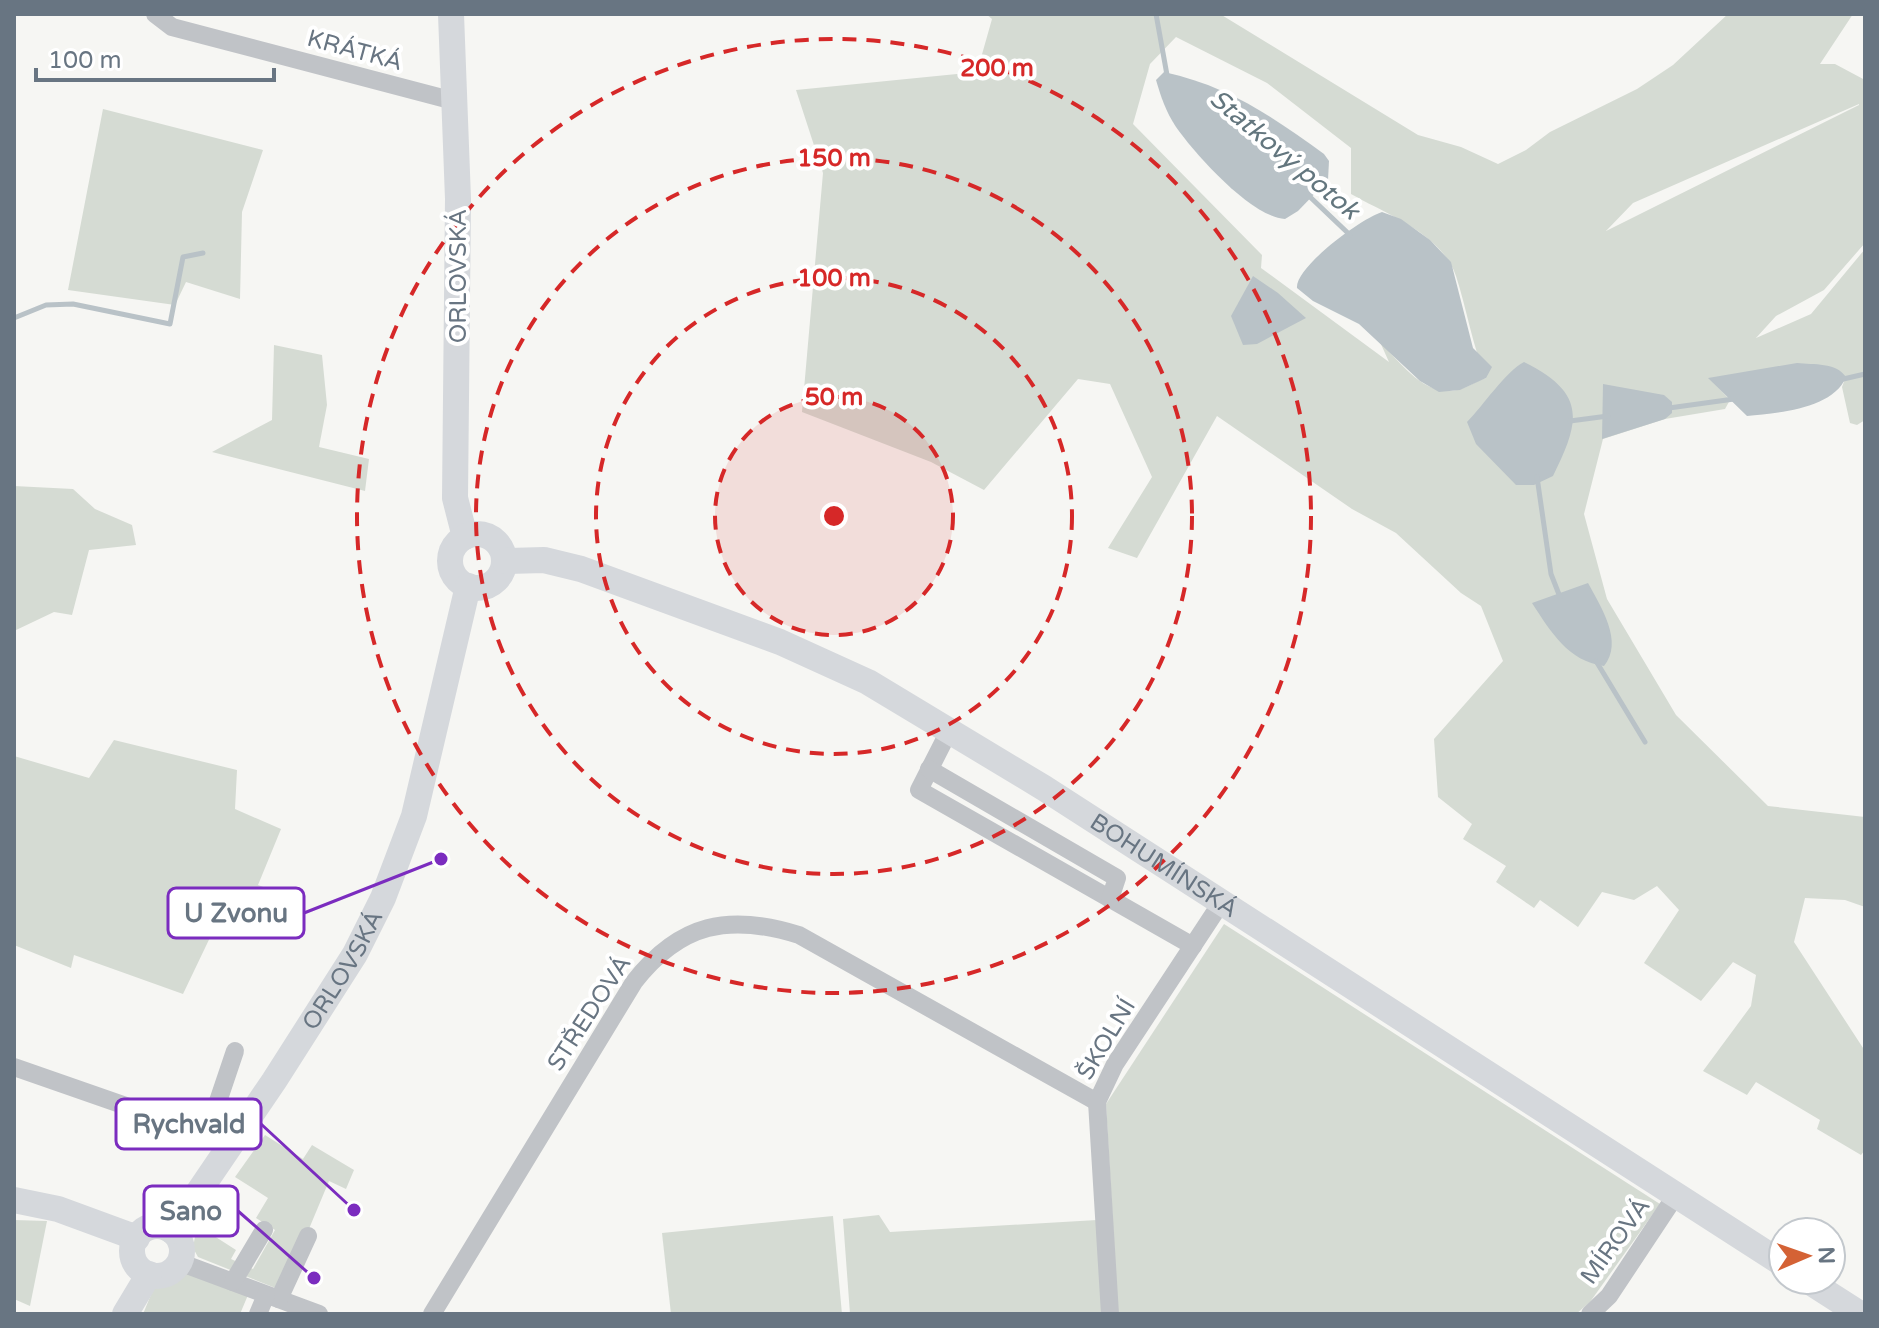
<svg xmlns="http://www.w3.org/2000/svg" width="1879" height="1328" font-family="'Varela Round',sans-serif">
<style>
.green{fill:#d5dbd3;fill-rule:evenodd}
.water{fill:#b9c2c7}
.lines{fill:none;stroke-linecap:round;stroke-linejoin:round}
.stream{stroke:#b9c2c7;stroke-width:5}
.street{stroke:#c0c3c7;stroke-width:18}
.secondary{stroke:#d5d8dc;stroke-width:26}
.ring{fill:none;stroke:#d62828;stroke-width:4;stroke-dasharray:14 10}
.labels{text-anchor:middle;stroke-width:8;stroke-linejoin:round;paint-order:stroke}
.street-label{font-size:24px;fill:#687582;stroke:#fff}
.water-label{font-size:26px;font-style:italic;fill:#63767e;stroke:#fff}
.centre{fill:#d62828;stroke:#fff;stroke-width:4}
.ring-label{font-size:24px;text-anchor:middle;font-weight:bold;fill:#d62828;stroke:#fff;stroke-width:8;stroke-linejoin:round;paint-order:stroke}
.leader{fill:none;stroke:#7b2cbf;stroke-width:3}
.callout-dot{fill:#7b2cbf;stroke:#fff;stroke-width:3}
.callout{fill:#fff;stroke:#7b2cbf;stroke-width:3}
.callout-label{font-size:26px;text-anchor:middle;font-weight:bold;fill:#687582}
</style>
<rect width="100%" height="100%" fill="#f6f6f3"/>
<g class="green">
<path d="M986,14H1220L1418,135L1461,147L1498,164L1526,150L1550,132L1637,89L1673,65L1728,14H1853L1820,64H1835L1865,80V243L1824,290L1776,316L1756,338L1811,314L1865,249V420L1857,425L1850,423L1842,387L1846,376L1709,378L1730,400L1725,409L1665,419L1603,439L1584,514L1607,599L1676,715L1768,806L1865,817V907L1845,900L1805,898L1794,942L1865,1051V1150L1861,1155L1817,1129L1820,1120L1756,1082L1747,1095L1703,1071L1751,1006L1756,975L1733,962L1701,1001L1644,963L1679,910L1657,886L1634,900L1602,892L1578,927L1540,900L1534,908L1496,882L1506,866L1463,839L1472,824L1438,797L1434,739L1503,661L1481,606L1461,593L1396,533L1352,509L1217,416L1137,558L1108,548L1152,477L1110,384L1078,379L984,490L931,462L802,412L823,173L796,90L977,72L992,19ZM1176,37L1267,83L1351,148V194C1386,214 1442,234 1456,276C1467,310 1472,344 1486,378C1476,381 1467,388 1457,390C1424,397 1401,363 1380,342L1389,362L1261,268L1262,255L1133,124L1150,64ZM1859,104V105L1606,231L1633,203Z"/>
<polygon points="103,109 263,150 242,212 240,299 186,282 175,305 68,290"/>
<polygon points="274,345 322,355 327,405 319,447 369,459 365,491 212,452 272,420"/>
<polygon points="14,486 73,489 95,509 132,525 136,545 89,550 72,615 54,612 14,631"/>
<polygon points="114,740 237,770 235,809 281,829 258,885 298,900 291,916 227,902 183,994 74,955 71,968 14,945 14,756 89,778"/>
<polygon points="1224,924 1660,1204 1590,1302 1576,1314 1118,1314 1106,1104"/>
<polygon points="265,1135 303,1159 312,1145 354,1170 346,1189 329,1181 283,1291 198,1257 193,1248 197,1225 236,1250 231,1259 253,1269 275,1230 256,1218 268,1198 235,1177"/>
<polygon points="879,1215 890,1232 1097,1220 1104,1314 850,1314 843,1219"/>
<polygon points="833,1216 842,1314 671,1314 662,1233"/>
<polygon points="14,1220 47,1221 30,1306 14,1299"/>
<polygon points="184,1271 248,1295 240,1314 143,1314 155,1285 173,1280"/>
</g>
<g class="water">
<path d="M1164,72C1228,86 1272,116 1324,154L1329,161L1328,180L1298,211L1285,219C1251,217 1195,154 1176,127C1166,112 1161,97 1156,80Z"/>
<path d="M1382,212L1401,219L1430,240L1451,262L1473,348L1492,367L1486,378L1460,390L1439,392L1420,381L1359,324L1313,301L1297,288C1295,267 1362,218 1382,212Z"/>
<polygon points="1253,276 1278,293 1306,318 1257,344 1243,345 1231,316"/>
<path d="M1524,362C1586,393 1581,420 1553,476L1534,485H1516L1476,444L1467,422C1483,406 1506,371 1524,362Z"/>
<path d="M1797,363C1814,365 1836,362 1846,377C1833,409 1778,413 1747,416L1708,378Z"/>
<polygon points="1603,384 1664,395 1672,402 1672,413 1665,419 1602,439"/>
<path d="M1588,583C1601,607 1624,642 1604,666C1568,661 1551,632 1532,603Z"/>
</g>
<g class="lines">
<g class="stream">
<polyline points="1156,14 1167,75"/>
<polyline points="1308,195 1350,235"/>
<polyline points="14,318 46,305 73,304 170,324 183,257 203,253"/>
<polyline points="1839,380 1865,374"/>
<polyline points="1669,408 1734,399"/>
<polyline points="1570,421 1608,416"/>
<polyline points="1537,477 1551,574 1560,597"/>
<polyline points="1596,661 1645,742"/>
</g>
<g class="street">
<polyline points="155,14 172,27 454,101"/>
<polyline points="949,731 919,790 1193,946"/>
<polyline points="929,769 1117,878 1110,899"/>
<polyline points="14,1067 235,1144"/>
<polyline points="207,1134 235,1051"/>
<polyline points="179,1262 319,1314"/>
<polyline points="233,1282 264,1230"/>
<polyline points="279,1299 308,1236"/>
<polyline points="258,1314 266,1295"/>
<path d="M432,1314L634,982C680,923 729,913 799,935L1097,1102"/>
<polyline points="1110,1314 1097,1102 1115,1064 1221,903"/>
<polyline points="1590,1314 1609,1296 1676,1195"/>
</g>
<g class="secondary">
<polyline points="451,14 458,199 455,498 465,537"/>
<circle cx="477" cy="561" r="27"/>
<path id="s1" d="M505,561L544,560L581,569L780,642L868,682L1044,788L1783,1264"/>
<polyline points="14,1200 58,1209 137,1238"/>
<circle cx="157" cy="1251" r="25"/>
<path id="s2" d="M172,1231L274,1081L355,954L383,898L414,816L468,586"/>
<polyline points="1807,1280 1860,1314"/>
<polyline points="125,1314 149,1274"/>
</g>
</g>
<circle cx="834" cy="516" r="119" fill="#d62828" fill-opacity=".12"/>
<g class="ring">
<circle cx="834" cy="516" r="119"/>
<circle cx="834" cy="516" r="238"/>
<circle cx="834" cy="516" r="358"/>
<circle cx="834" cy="516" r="477"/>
</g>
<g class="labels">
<g class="street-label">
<text transform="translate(355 50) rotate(15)" y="8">KRÁTKÁ</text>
<text transform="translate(458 276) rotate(-90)" y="8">ORLOVSKÁ</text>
<text dy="8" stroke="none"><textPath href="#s1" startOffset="734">BOHUMÍNSKÁ</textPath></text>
<text dy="8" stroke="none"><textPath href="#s2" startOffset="312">ORLOVSKÁ</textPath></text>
<text transform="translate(589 1013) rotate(-57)" y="8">STŘEDOVÁ</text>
<text transform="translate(1106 1039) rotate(-59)" y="8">ŠKOLNÍ</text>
<text transform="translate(1615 1241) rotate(-54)" y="8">MÍROVÁ</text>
</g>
<g class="water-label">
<text transform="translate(1285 154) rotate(40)" y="9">Statkový potok</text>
</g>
</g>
<circle cx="834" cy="516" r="12" class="centre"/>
<g class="ring-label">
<text x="997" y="76">200 m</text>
<text x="834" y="166">150 m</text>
<text x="834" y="286">100 m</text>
<text x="834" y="405">50 m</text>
</g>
<path class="leader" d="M441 859L304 913M354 1210L261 1124M314 1278L238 1211"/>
<g class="callout-dot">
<circle cx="441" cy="859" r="8"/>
<circle cx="354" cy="1210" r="8"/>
<circle cx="314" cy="1278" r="8"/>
</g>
<g class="callout">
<rect x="168" y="888" width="136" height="50" rx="8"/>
<rect x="116" y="1099" width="145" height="50" rx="8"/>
<rect x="144" y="1186" width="94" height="50" rx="8"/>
</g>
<g class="callout-label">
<text x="236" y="922">U Zvonu</text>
<text x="189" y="1133">Rychvald</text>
<text x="191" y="1220">Sano</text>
</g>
<rect width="1879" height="1328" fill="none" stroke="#687582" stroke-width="32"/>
<g transform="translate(1807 1256) rotate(88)"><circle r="38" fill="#ffffff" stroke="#c3c8cd" stroke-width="2"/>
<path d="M0-6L14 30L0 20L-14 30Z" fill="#d46235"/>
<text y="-12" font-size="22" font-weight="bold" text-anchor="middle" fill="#687582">N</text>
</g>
<path d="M36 68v12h238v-12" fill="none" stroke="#687582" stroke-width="4"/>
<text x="48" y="68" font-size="24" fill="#687582" stroke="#ffffff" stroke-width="6" paint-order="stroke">100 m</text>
</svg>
